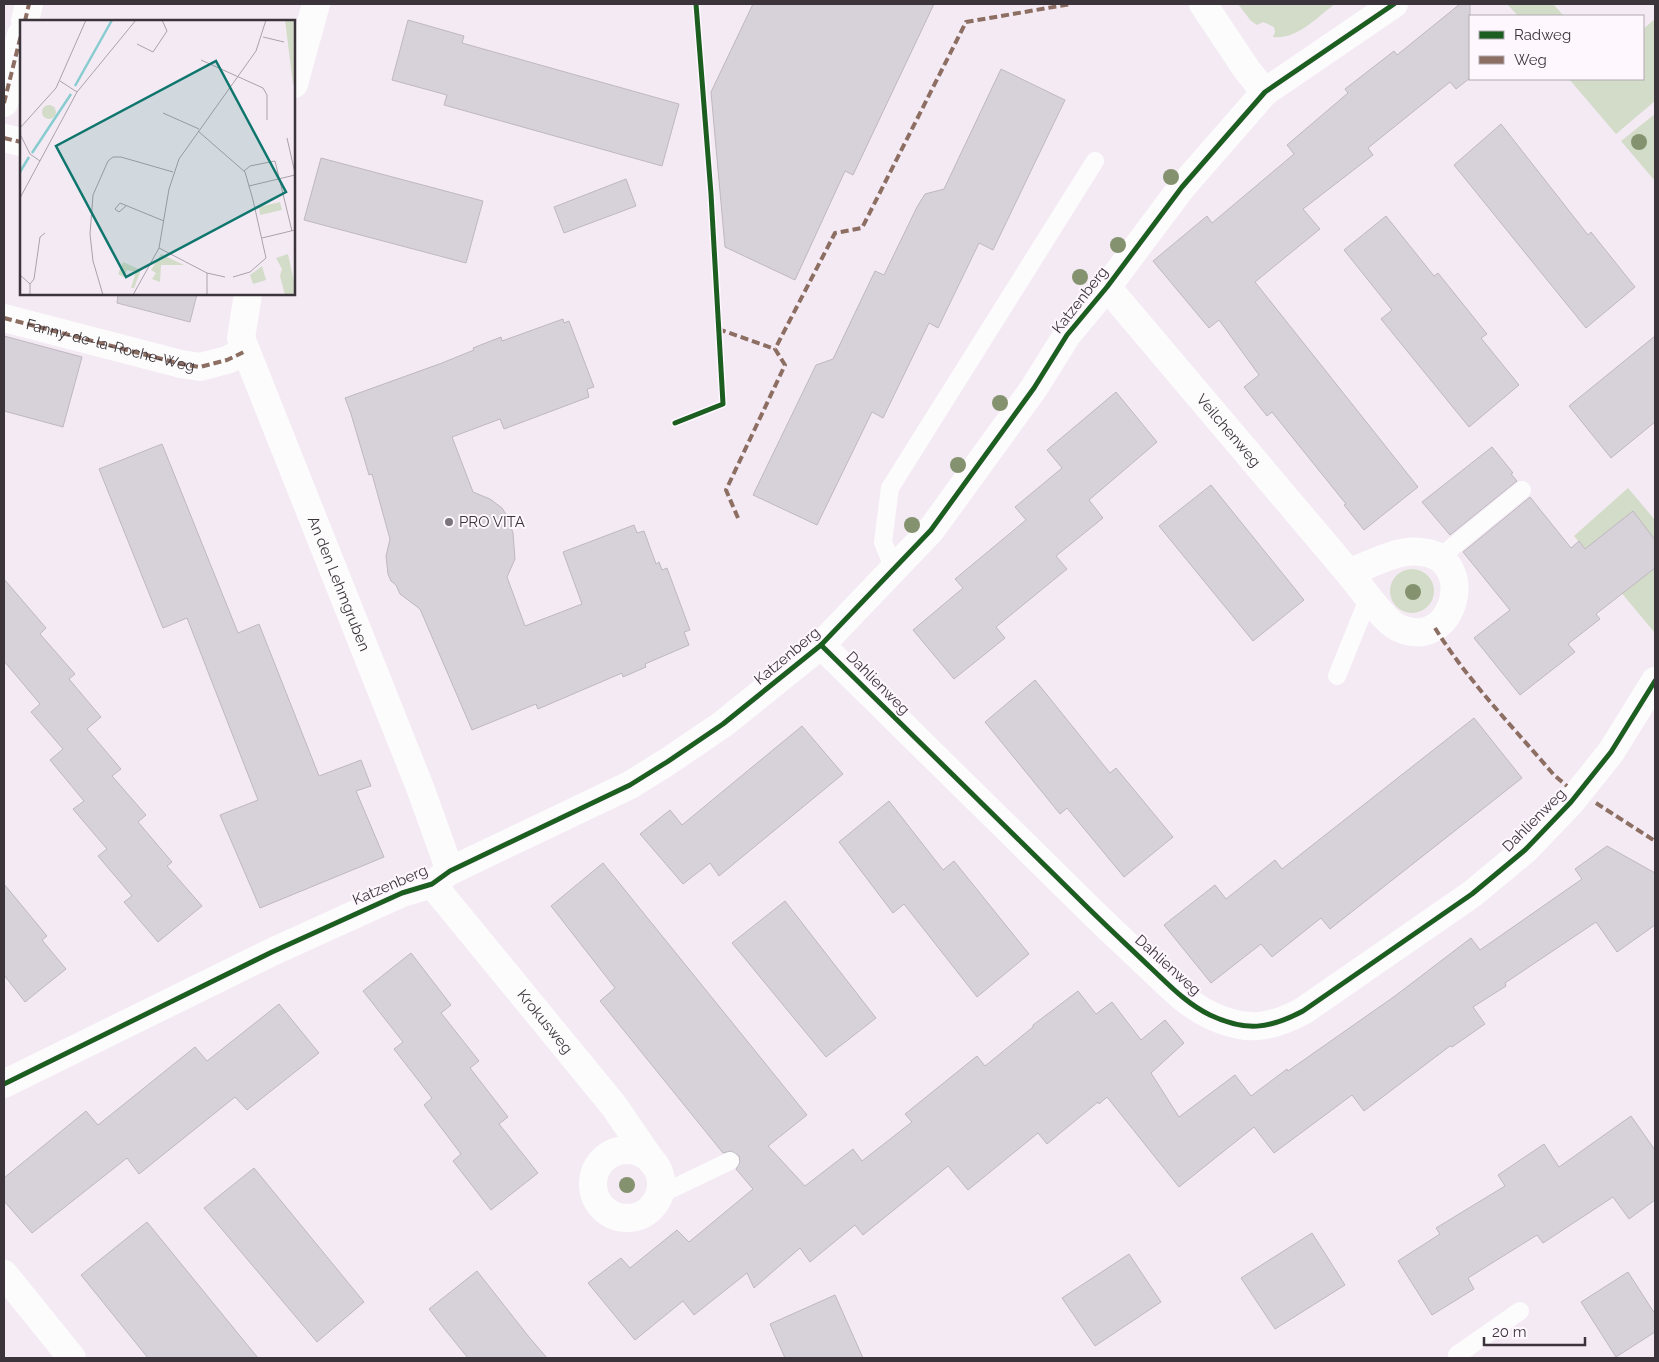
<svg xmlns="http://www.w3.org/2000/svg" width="1659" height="1362" font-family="Raleway,sans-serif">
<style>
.green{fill:#d3dcc8}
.building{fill:#d7d1d9;stroke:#bfb8c1}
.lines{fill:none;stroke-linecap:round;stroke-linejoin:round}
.service{stroke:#fdfcfd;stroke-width:18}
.minor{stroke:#fdfcfd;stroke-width:28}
.quiet{stroke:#8d6e63;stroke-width:4;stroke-dasharray:8 4;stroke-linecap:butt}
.cycleway-casing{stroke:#fef7fe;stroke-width:8}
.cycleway{stroke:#1b5e20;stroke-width:5}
.tree{fill:#85926f}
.poi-dot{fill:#7c747c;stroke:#fef7fe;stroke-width:2}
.labels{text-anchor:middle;stroke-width:4;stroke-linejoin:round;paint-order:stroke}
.street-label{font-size:15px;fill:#3b353b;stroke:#fef7fe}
.poi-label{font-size:15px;fill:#3b353b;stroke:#fef7fe;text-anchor:start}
.inset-river{fill:none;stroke:#88ccd0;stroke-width:2.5}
.inset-road{fill:none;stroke:#aaa2aa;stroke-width:1}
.view{fill:#0f766e;fill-opacity:0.15;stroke:#0f766e;stroke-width:2.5}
.inset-edge{fill:none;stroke:#3b353b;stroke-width:2.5}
</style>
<rect width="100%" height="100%" fill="#f4eaf4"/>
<g class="green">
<path d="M1238,4H1335C1317,17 1297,40 1273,37L1275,32L1274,27L1263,22L1257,25L1251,21Z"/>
<polygon points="1507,4 1553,4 1564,16 1518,16"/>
<polygon points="1655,19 1655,101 1616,134 1569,79 1643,79 1643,29"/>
<polygon points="1655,114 1655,181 1621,141"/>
<polygon points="1628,488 1655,520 1655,633 1574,536"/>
<circle cx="1412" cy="591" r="22"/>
</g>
<g class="building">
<polygon points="753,4 934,4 853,175 845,171 795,280 725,247 711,92"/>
<polygon points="1460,4 1470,4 1470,78 1456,89 1450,82 1368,148 1373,155 1303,209 1320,229 1255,282 1418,487 1364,530 1344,505 1346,504 1272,412 1267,416 1244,387 1259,375 1219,320 1209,328 1153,261 1207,216 1212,223 1294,154 1287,145 1348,93 1345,89 1394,51 1397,55"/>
<polygon points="408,20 464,36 462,43 679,104 662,166 444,105 447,95 392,80"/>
<polygon points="1001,69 1065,100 993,250 979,243 938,328 929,323 883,418 872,412 817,525 753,495 816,365 833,359 875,271 884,275 917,207 925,194 944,189"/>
<polygon points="1501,124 1588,235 1591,232 1635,287 1586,328 1454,165"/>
<polygon points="321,158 483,201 466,263 304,220"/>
<polygon points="626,179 636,206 564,233 554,207"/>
<polygon points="1386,216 1434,276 1438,273 1487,334 1481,338 1519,385 1469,427 1381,319 1392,310 1344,250"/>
<polygon points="118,294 197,294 190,322 117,303"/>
<polygon points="563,319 564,323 569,321 594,387 587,389 589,397 504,429 500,419 452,437 473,492 490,499 502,508 507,516 513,533 515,559 507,577 525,626 582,604 563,552 634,525 637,533 644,531 656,564 659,562 662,570 667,568 690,630 684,632 689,645 645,664 646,667 623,677 622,673 538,709 536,704 472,730 420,609 400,594 396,585 391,581 388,574 386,556 390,539 372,474 369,475 351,414 345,398 442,363 474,350 473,348 501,337 502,341"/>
<polygon points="4,336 82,357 63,427 4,411"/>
<polygon points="1655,336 1655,422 1611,458 1569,406"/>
<polygon points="1116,392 1157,442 1089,500 1103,518 1056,556 1067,569 996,627 1005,638 954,679 913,630 963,588 955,579 1026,520 1015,507 1062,468 1047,450"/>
<polygon points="162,444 238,633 259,624 319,776 361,760 371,786 356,791 384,857 260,908 220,815 258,800 187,618 163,628 99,469"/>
<polygon points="1492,447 1513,473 1511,474 1517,481 1450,535 1422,502"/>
<polygon points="1211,485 1304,600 1253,641 1159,526"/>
<polygon points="1530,497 1571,548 1579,541 1585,549 1633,511 1655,540 1655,568 1596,614 1600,619 1568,644 1575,652 1520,695 1474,638 1510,610 1463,552"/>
<polygon points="4,579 46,628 40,634 75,674 69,679 101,717 87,729 121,769 112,776 146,815 138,822 172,862 167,866 202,906 158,942 124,902 132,896 98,856 107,849 73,809 84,801 50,760 63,749 31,712 40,704 4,661"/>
<polygon points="1035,680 1110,773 1116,768 1173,837 1124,877 1067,808 1060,814 985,722"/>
<polygon points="1474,718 1522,778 1330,929 1321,918 1272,957 1261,944 1211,983 1164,925 1215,885 1226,899 1275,860 1282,869"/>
<polygon points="802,726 843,774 719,876 710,863 683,884 640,834 670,810 682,825"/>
<polygon points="889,801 943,870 954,861 1029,954 977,997 904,904 893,913 839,842"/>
<polygon points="1607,846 1655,873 1655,925 1617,952 1596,922 1505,983 1506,986 1473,1007 1485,1024 1452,1047 1450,1046 1364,1111 1352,1095 1274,1153 1254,1127 1179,1187 1107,1097 1099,1104 1098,1102 1047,1144 1038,1133 968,1190 948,1166 863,1235 855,1225 810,1262 800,1248 754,1288 747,1273 694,1315 683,1301 635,1340 588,1283 621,1258 630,1268 677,1230 689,1242 753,1189 736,1169 740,1162 739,1156 731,1151 723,1153 600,1001 615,988 551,906 603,863 807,1115 768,1146 805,1186 853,1149 862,1161 912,1122 905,1114 977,1056 985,1066 1033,1027 1033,1025 1078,991 1096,1014 1112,1002 1141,1040 1165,1020 1184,1043 1151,1073 1179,1117 1235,1075 1251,1096 1287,1069 1288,1071 1395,996 1471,938 1480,950 1582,879 1575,869"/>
<polygon points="4,884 47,936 42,940 66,969 25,1002 4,975"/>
<polygon points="785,901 876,1018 826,1057 732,943"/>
<polygon points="411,953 451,1005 441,1013 479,1061 470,1068 508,1117 499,1124 538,1173 491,1210 453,1161 461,1154 424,1105 432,1098 394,1049 403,1042 363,991"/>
<polygon points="279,1004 319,1053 247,1110 235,1097 139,1174 127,1158 32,1233 4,1201 4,1178 86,1111 98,1125 195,1047 207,1061"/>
<polygon points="1631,1116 1655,1150 1655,1200 1629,1219 1613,1197 1543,1243 1537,1235 1468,1278 1474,1289 1432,1315 1398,1261 1440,1234 1436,1228 1505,1186 1498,1175 1544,1144 1559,1167"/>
<polygon points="254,1168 364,1302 317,1342 204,1208"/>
<polygon points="147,1222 258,1358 148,1358 81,1275"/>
<polygon points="1312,1233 1345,1285 1275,1329 1241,1278"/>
<polygon points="1129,1254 1161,1302 1095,1346 1062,1298"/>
<polygon points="477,1271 529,1337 547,1358 468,1358 446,1331 429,1309"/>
<polygon points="1628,1272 1655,1314 1655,1332 1616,1357 1581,1302"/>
<polygon points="835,1295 863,1358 785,1358 770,1324"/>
</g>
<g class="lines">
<g class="service">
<polyline points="1439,558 1522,490"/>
<polyline points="894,569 883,542 890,488 1095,161"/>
<polyline points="1337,676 1369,597"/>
<polyline points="659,1195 730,1161"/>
<polyline points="1460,1358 1457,1355 1520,1311"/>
</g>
<g class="minor">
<polyline points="1203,4 1247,70 1265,92"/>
<polyline points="25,21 29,4"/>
<polyline points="294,84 316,4"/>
<polyline points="4,103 21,35"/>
<polyline points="4,138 21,142"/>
<path id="s1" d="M1107,287L1349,573C1360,586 1384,621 1397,627C1454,656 1480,557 1421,552C1397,549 1371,564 1349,573"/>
<path id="s2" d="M248,294L241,338L421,790L450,871"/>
<polyline points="4,318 181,364 200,367 227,360 246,351"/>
<path d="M821,645C908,730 994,815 1080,900C1103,923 1127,945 1151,968C1169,985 1187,1004 1210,1015C1246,1032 1269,1029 1303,1011L1472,894L1525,850L1571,802L1611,752L1655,681"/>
<path id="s3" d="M432,884L614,1106L653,1163"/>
<polyline points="4,1084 272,952 402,893 432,884 450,871 630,785 667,762 723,724 821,645 931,530 1034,388 1067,335 1107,287 1182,187 1265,92 1394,4"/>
<circle cx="627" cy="1184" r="34"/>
<polyline points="4,1274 72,1358"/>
</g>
<g class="quiet">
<polyline points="25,21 29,4"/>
<polyline points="4,103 21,35"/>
<polyline points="4,138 21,142"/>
<path id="s4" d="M4,318L181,364L200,367L227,360L246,351"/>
<polyline points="718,329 775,349"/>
<polyline points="738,518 726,490 785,365 775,349 835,233 862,228 966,22 1071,4"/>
<path d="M1435,628C1468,681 1513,727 1554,775L1567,786"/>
<polyline points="1596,803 1655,841"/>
</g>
<g class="cycleway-casing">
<g id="cycleway">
<polyline points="675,423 723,404 711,194 696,4"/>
<path d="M821,645C908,730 994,815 1080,900C1103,923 1127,945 1151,968C1169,985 1187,1004 1210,1015C1246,1032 1269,1029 1303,1011L1472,894L1525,850L1571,802L1611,752L1655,681"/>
<polyline points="4,1084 272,952 402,893 432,884 450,871 630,785 667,762 723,724 821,645 931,530 1034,388 1067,335 1107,287 1182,187 1265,92 1394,4"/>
</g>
</g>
<use href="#cycleway" class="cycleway"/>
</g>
<g class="tree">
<circle cx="1639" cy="142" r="8"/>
<circle cx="1171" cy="177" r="8"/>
<circle cx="1118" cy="245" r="8"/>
<circle cx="1080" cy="277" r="8"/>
<circle cx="1000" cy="403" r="8"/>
<circle cx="958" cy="465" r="8"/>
<circle cx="912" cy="525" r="8"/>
<circle cx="1413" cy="592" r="8"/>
<circle cx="627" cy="1185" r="8"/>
</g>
<circle class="poi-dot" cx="449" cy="522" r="5"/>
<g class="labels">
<g class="street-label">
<text transform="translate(1080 300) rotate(-52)" y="5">Katzenberg</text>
<text dy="5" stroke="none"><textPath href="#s4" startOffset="110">Fanny-de-la-Roche-Weg</textPath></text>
<text dy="5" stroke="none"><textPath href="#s1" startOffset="188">Veilchenweg</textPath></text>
<text dy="5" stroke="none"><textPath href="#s2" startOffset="309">An den Lehmgruben</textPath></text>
<text transform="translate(787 656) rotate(-40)" y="5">Katzenberg</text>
<text transform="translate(878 683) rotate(45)" y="5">Dahlienweg</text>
<text transform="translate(1534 820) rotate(-45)" y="5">Dahlienweg</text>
<text transform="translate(390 885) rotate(-23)" y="5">Katzenberg</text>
<text transform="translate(1168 965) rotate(42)" y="5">Dahlienweg</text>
<text dy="5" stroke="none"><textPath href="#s3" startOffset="178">Krokusweg</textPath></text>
</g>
<g class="poi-label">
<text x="459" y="527">PRO VITA</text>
</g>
</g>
<g transform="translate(20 20)">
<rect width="275" height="275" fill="#f4eaf4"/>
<path d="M265,0H275V64H273ZM22 92a7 7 0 1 1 14 0a7 7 0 1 1-14 0ZM260,182L262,190L240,195L239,187ZM141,234L164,245H141L140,262L132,259L136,253L131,250ZM268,234L275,266V275H265L260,256L262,249L256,238ZM103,242L121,250L114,268H111L116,252L107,250L104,257L98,254ZM242,246L246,260L233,264L230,255Z" fill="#d3dcc8"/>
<path class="inset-river" d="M55,66L92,0M12,133L51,74M0,152L9,137"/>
<path class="inset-road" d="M243,17L264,22M117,24L133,32L147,11L142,0M181,40L243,68L247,75V100M57,72L116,0M143,93L179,109M0,108L36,68L66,0M178,111L225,152L233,180L246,238L230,252L213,257M0,114L10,134L20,141M267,118L275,153M224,151L230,146L255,141L272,211M229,166L275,155M0,178L57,72L40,61M106,186L99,192L95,189L100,183L144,201M242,218L275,210M139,228L187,253L205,257M187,253V275M0,255L10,264V275M10,264L14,259L20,217L25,213M83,275L73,241L70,214L73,175L88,141L93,137H101L153,152M113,275L139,228L149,169L159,139L236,31L246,0"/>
<path class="view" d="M196,41L266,172L106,257L36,126Z"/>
<rect width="275" height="275" class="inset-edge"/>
</g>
<rect width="1659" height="1362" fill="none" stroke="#3b353b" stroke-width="10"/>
<rect x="1469" y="15" width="175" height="65" fill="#fef7fe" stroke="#b0a9b0"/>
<rect x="1479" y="31" width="25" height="8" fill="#1b5e20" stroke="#b0a9b0"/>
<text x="1514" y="40" font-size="15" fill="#3b353b">Radweg</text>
<rect x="1479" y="56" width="25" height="8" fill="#8d6e63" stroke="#b0a9b0"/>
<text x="1514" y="65" font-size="15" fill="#3b353b">Weg</text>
<path d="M1484 1337v8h101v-8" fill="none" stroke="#3b353b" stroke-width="2.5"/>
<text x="1492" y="1337" font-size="15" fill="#3b353b" stroke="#fef7fe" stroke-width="4" paint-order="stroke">20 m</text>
</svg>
